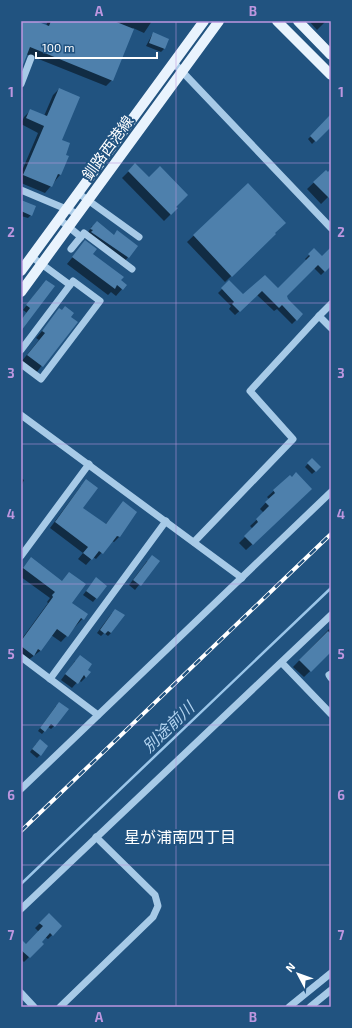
<svg xmlns="http://www.w3.org/2000/svg" width="352" height="1028" font-family="'Exo 2','Noto Sans JP',sans-serif">
<style>
.shadow{fill:#0007}
.lines{fill:none;stroke-linecap:round;stroke-linejoin:round}
.stream{stroke:#9bc6e9;stroke-width:2.5}
.building{fill:#4e80ac}
.minor{stroke:#a7cae7;stroke-width:7}
.major{stroke:#e9f3fd;stroke-width:10}
.rail-casing{stroke:#fff;stroke-width:4}
.rail{stroke:#215380;stroke-width:2.5;stroke-dasharray:8;stroke-linecap:butt}
.grid{fill:none;stroke:#bd96df;stroke-width:1;stroke-opacity:0.55}
.labels{text-anchor:middle;stroke-width:4;stroke-linejoin:round;paint-order:stroke}
.street-label{font-size:15px;fill:#fff;stroke:#215380}
.water-label{font-size:16px;font-style:italic;fill:#b2d3ef;stroke:#215380}
.neighbourhood-label{font-size:16px;fill:#fff;stroke:#215380}
.neatline{fill:none;stroke:#bd96df;stroke-width:1.5}
.grid-label{font-size:13px;text-anchor:middle;font-weight:bold;fill:#bd96df}
</style>
<rect width="100%" height="100%" fill="#215380"/>
<g class="shadow">
<polygon points="21,21 34,21 46,26 48,21 152,21 144,33 133,28 112,80 106,86 26,54 21,66"/>
<polygon points="309,21 326,21 317,30"/>
<polygon points="153,33 164,49 161,52 146,46"/>
<polygon points="59,89 60,175 45,193 21,183 21,173 38,133 21,124 24,117 31,110 44,116 53,95"/>
<polygon points="331,116 331,125 312,144 308,139"/>
<polygon points="135,165 177,208 164,221 122,178"/>
<polygon points="331,170 331,194 321,204 307,189 326,171 328,173"/>
<polygon points="248,184 275,234 225,282 187,242"/>
<polygon points="21,202 31,215 28,218 21,216"/>
<polygon points="92,226 114,236 137,246 124,262 87,234"/>
<polygon points="85,242 92,254 120,281 122,289 116,296 111,292 108,295 67,264"/>
<polygon points="314,250 322,257 331,250 331,265 321,275 314,268 286,296 287,300 302,314 292,324 277,309 274,311 257,295 235,315 229,309 231,306 218,293 229,282 243,296 265,276 278,289 307,261 305,259"/>
<polygon points="42,285 21,329 21,320 27,313 23,310"/>
<polygon points="60,310 76,322 36,373 21,362 39,340 36,338"/>
<polygon points="312,459 320,467 312,474 305,467"/>
<polygon points="290,476 305,495 246,550 239,543 253,529 250,526 264,513 260,509 269,499 267,497"/>
<polygon points="21,478 24,480 21,487"/>
<polygon points="81,486 82,508 105,525 123,503 135,512 119,537 114,542 112,541 96,559 93,557 86,565 78,559 83,553 50,528"/>
<polygon points="31,559 71,603 86,615 61,642 51,635 40,651 27,661 21,656 21,640 48,603 47,602 50,598 21,577 21,570"/>
<polygon points="147,561 158,561 135,590 129,585"/>
<polygon points="93,582 106,586 93,602 83,595"/>
<polygon points="112,613 111,633 108,636 104,633 101,636 97,633"/>
<polygon points="331,627 331,651 304,677 293,667"/>
<polygon points="75,661 87,670 86,677 81,682 79,680 72,688 61,680"/>
<polygon points="56,706 67,709 54,726 51,729 48,727 42,734 38,731"/>
<polygon points="36,744 40,755 37,758 30,752"/>
<polygon points="49,914 61,926 48,939 45,937 40,942 42,944 24,962 21,959 21,941 26,945 39,932 35,928"/>
</g>
<g class="lines">
<polyline class="stream" points="21,884 331,588"/>
</g>
<g class="building">
<polygon points="21,21 36,21 49,26 51,21 114,21 134,29 113,81 30,47 21,70"/>
<polygon points="153,32 169,39 165,49 149,43"/>
<polygon points="59,88 80,97 62,140 70,143 66,155 69,156 61,175 58,174 52,187 23,175 44,126 26,118 30,109 47,116"/>
<polygon points="331,114 331,127 316,142 310,136"/>
<polygon points="135,163 149,177 160,166 188,195 176,207 178,208 171,215 128,171"/>
<polygon points="331,168 331,200 313,182 326,170 328,172"/>
<polygon points="248,183 286,223 275,233 276,234 232,277 193,235"/>
<polygon points="21,200 36,206 32,216 21,211"/>
<polygon points="97,221 114,235 117,230 138,246 129,258 91,232 93,230 90,229"/>
<polygon points="85,240 97,249 93,254 124,277 121,280 127,285 123,290 117,285 115,289 72,257"/>
<polygon points="331,247 331,266 325,272 318,265 287,296 288,299 303,314 297,321 282,305 279,308 262,291 240,312 232,304 234,302 221,288 229,280 243,294 265,275 278,288 310,256 308,254 314,248 322,256"/>
<polygon points="46,280 55,286 21,331 21,320 30,308 26,305"/>
<polygon points="65,306 74,313 71,317 78,322 43,367 27,355 45,333 42,331 59,308 62,310"/>
<polygon points="312,458 321,467 316,472 307,463"/>
<polygon points="296,472 312,489 253,545 244,536 258,522 256,519 269,506 265,502 275,493 273,490 290,475 292,477"/>
<polygon points="86,479 98,488 83,508 106,524 123,501 137,512 120,537 117,536 103,554 99,551 92,560 83,553 88,547 55,522"/>
<polygon points="152,555 160,561 141,586 133,580"/>
<polygon points="31,557 62,581 69,572 86,584 72,603 88,614 84,620 81,618 68,637 57,629 41,651 38,649 34,656 21,646 21,641 53,597 52,595 55,592 23,568"/>
<polygon points="96,577 107,586 97,599 86,591"/>
<polygon points="115,609 125,615 111,633 108,631 105,634 100,630"/>
<polygon points="328,631 331,634 331,652 311,672 299,660"/>
<polygon points="80,655 92,664 88,670 91,672 86,678 84,675 78,684 65,674"/>
<polygon points="59,702 69,709 55,727 51,724 45,732 40,728"/>
<polygon points="40,739 48,746 41,756 32,749"/>
<polygon points="49,913 62,926 53,936 50,933 42,942 44,944 30,958 21,950 21,939 26,944 43,926 39,923"/>
</g>
<g class="lines">
<g class="minor">
<polyline points="174,63 331,228"/>
<polyline points="21,84 31,58"/>
<polyline points="21,190 78,214"/>
<polyline points="78,193 139,237"/>
<polyline points="59,219 81,237"/>
<polyline points="71,249 84,233 132,269"/>
<polyline points="32,257 70,285"/>
<polyline points="331,304 319,316 331,328"/>
<polyline points="21,350 73,281 100,301 41,379 21,364"/>
<polyline points="21,415 242,578"/>
<polyline points="194,542 293,439 250,391 319,316"/>
<polyline points="21,556 89,464"/>
<polyline points="21,657 98,715"/>
<polyline points="282,663 331,714"/>
<polyline points="331,674 329,675 331,678"/>
<polyline points="50,679 166,521"/>
<polyline points="21,789 331,492"/>
<polyline points="21,909 331,615"/>
<polyline points="21,993 34,1007"/>
<polyline points="60,1007 153,917 158,906 155,895 96,837"/>
<polyline points="289,1007 331,973"/>
<polyline points="310,1007 331,990"/>
</g>
<g class="major">
<polyline points="277,21 331,75"/>
<polyline points="298,21 331,55"/>
<polyline points="21,271 204,21"/>
<polyline points="21,292 219,21"/>
</g>
<g class="rail-casing">
<polyline id="rail" points="21,831 331,534"/>
</g>
<use href="#rail" class="rail"/>
</g>
<path class="grid" d="M176,21V1007M21,163H331M21,303H331M21,444H331M21,584H331M21,725H331M21,865H331"/>
<g class="labels">
<g class="street-label">
<text transform="translate(108 148) rotate(-54)" y="5">釧路西港線</text>
</g>
<g class="water-label">
<text transform="translate(168 727) rotate(-44)" y="6">別途前川</text>
</g>
<g class="neighbourhood-label">
<text x="180" y="843">星が浦南四丁目</text>
</g>
</g>
<rect width="352" height="1028" fill="none" stroke="#215380" stroke-width="44"/>
<g transform="translate(298 974) rotate(311)" stroke="#215380" stroke-width="3" paint-order="stroke">
<path d="M0-3L7 15L0 10L-7 15Z" fill="#ffffff"/>
<text y="-6" font-size="11" font-weight="bold" text-anchor="middle" fill="#ffffff">N</text>
</g>
<path d="M36 52v6h121v-6" fill="none" stroke="#ffffff" stroke-width="2"/>
<text x="42" y="52" font-size="12" fill="#ffffff" stroke="#215380" stroke-width="3" paint-order="stroke">100 m</text>
<rect x="22" y="22" width="308" height="984" class="neatline"/>
<g class="grid-label">
<text x="99" y="16">A</text>
<text x="253" y="16">B</text>
<text x="11" y="97">1</text>
<text x="341" y="97">1</text>
<text x="11" y="237">2</text>
<text x="341" y="237">2</text>
<text x="11" y="378">3</text>
<text x="341" y="378">3</text>
<text x="11" y="519">4</text>
<text x="341" y="519">4</text>
<text x="11" y="659">5</text>
<text x="341" y="659">5</text>
<text x="11" y="800">6</text>
<text x="341" y="800">6</text>
<text x="11" y="940">7</text>
<text x="341" y="940">7</text>
<text x="99" y="1022">A</text>
<text x="253" y="1022">B</text>
</g>
</svg>
